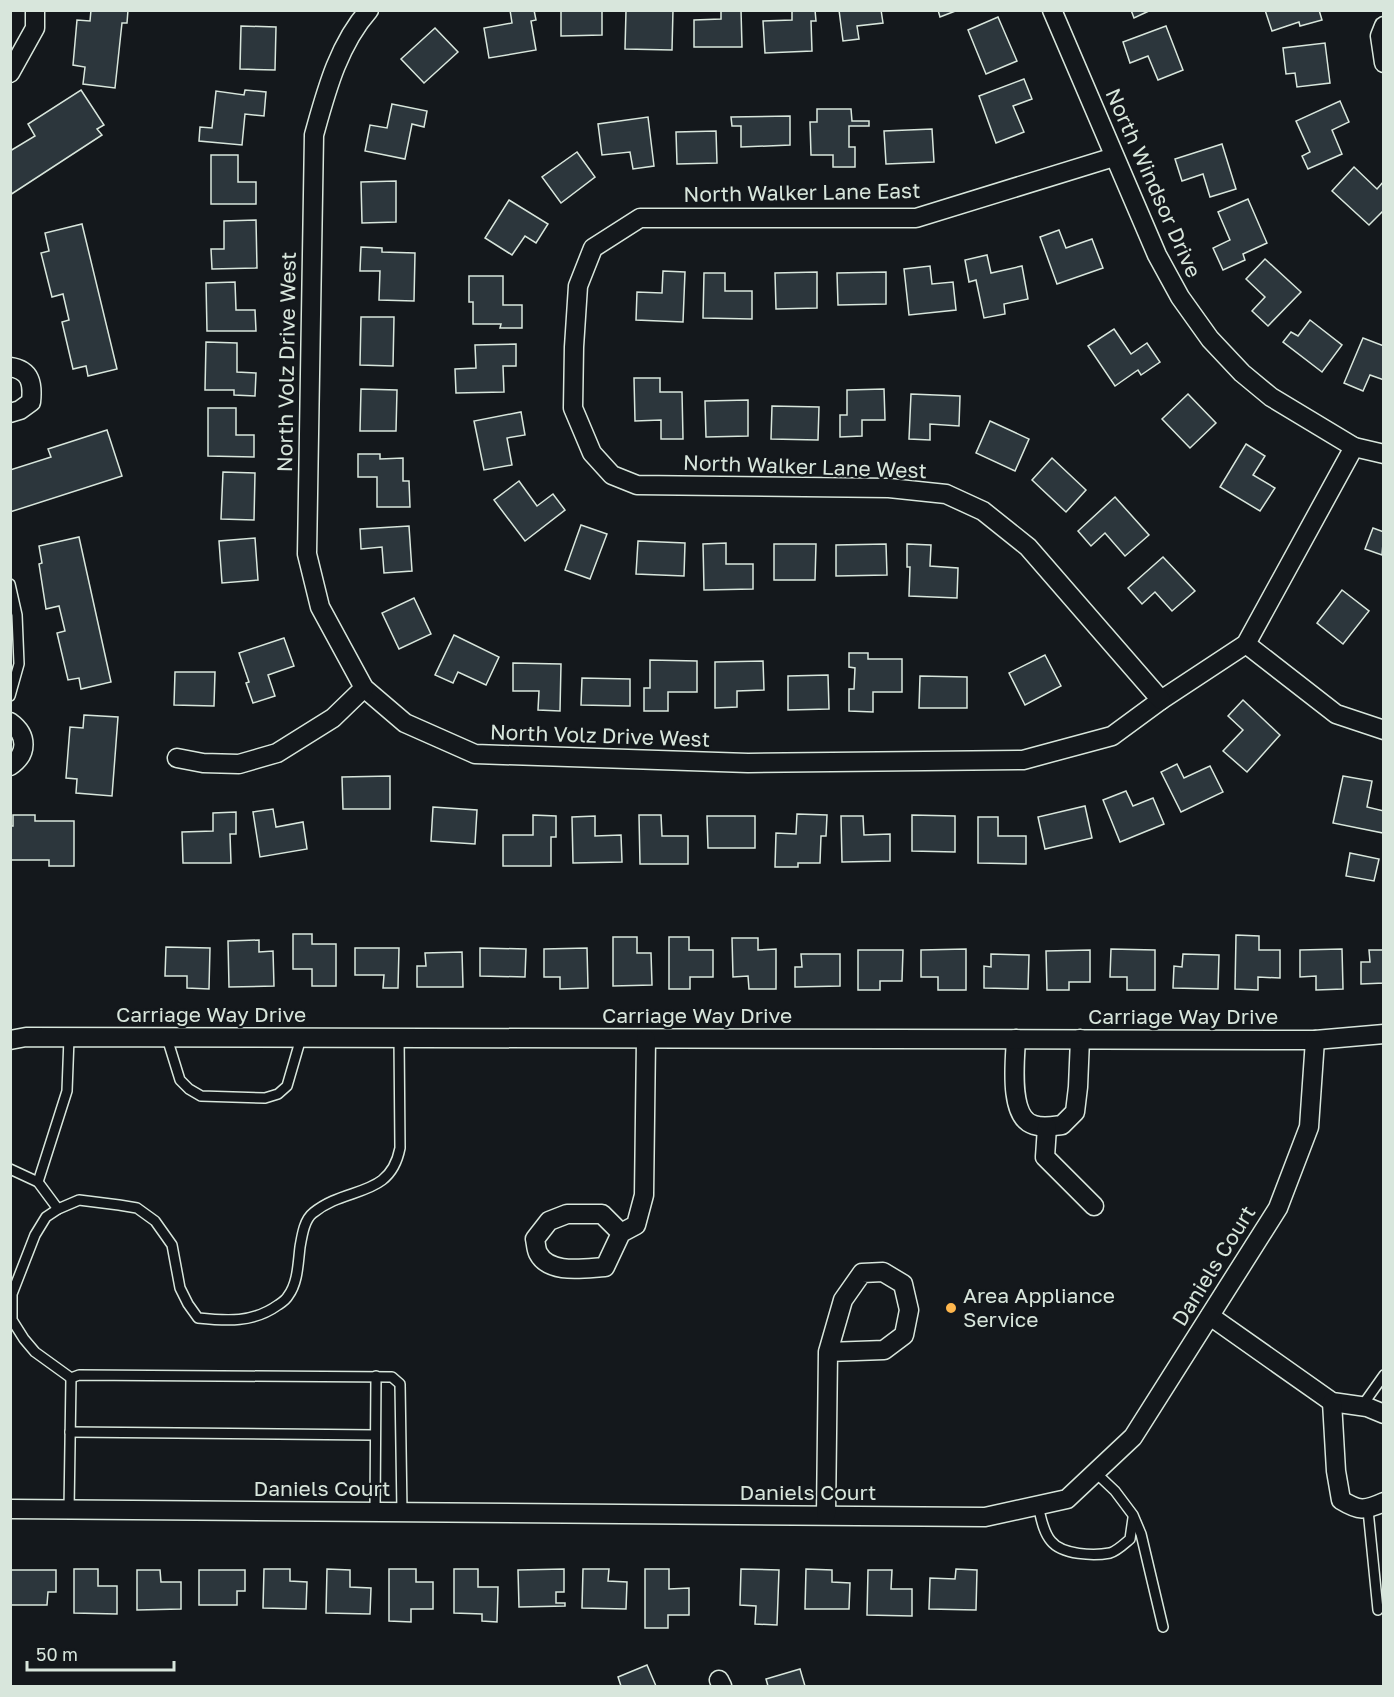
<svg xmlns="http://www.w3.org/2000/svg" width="1394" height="1697" font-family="'Golos Text',sans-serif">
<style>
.building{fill:#2c363c;stroke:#d8e6dc;stroke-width:1.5}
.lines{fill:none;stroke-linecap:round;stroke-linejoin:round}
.lane-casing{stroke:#d8e6dc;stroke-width:12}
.street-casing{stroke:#d8e6dc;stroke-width:21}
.lane{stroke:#14181c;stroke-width:9}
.street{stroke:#14181c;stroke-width:18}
.poi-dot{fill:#ffb74d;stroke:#14181c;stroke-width:2}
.labels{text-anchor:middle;stroke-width:4.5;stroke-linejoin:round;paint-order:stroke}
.street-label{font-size:21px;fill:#d8e6dc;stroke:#14181c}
.poi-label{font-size:21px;fill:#d8e6dc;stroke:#14181c;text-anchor:start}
</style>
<rect width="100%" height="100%" fill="#14181c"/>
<g class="building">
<polygon points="91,10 128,10 127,23 122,23 115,88 83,84 85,67 73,65 77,20 90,21"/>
<polygon points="510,10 534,10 536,20 531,21 536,50 489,58 484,28 512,23"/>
<polygon points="561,10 602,10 602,35 561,36"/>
<polygon points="651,10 673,10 672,50 625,49 626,11"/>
<polygon points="721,10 741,10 742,47 694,47 694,20 721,19"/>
<polygon points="792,10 815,10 816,21 811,21 812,51 765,53 763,21 792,20"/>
<polygon points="839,10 881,10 883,23 857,26 859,39 843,41"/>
<polygon points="938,10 958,10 940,17"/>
<polygon points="1131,10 1151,10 1134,18"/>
<polygon points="1265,10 1319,10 1322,20 1300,26 1299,22 1272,31"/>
<polygon points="998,17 1017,61 986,74 968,30"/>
<polygon points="241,26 276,27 275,70 240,69"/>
<polygon points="1166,26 1183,70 1158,80 1148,56 1130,63 1123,42"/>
<polygon points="435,28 458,52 424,83 401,59"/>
<polygon points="1325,43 1330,83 1297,87 1295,73 1286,74 1283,48"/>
<polygon points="1024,79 1032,99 1013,106 1024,132 996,143 979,96"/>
<polygon points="81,90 104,125 97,129 102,135 10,195 10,151 35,136 28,124"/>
<polygon points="245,90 266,92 264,116 245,114 242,145 199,141 200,127 212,128 216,91 244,95"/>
<polygon points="1340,101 1349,122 1332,130 1342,154 1308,169 1302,156 1310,152 1296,121"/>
<polygon points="392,104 427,111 424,127 412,124 405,159 365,151 370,125 387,128"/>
<polygon points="817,109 851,109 852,121 869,121 869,126 849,126 849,147 855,147 855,167 833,167 833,155 811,155 810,122 817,122"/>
<polygon points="790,116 790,145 741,147 741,126 732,126 731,117"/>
<polygon points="648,117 654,166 633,169 630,152 602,155 598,124"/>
<polygon points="932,129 934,162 886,164 884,131"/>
<polygon points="716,131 717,163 677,164 676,132"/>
<polygon points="1222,144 1236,189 1210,197 1203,174 1182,181 1175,159"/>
<polygon points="577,152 595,177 561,203 542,177"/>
<polygon points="211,155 238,155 238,182 256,182 256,204 211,204"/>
<polygon points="1354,167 1377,189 1384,181 1384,210 1369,225 1332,191"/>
<polygon points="396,181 396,222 362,223 361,182"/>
<polygon points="1248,199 1267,243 1243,254 1245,260 1223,270 1213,248 1230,240 1218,212"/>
<polygon points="509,200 548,224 536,243 525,236 512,255 485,238"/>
<polygon points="256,220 257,268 212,269 211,249 224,249 224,221"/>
<polygon points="82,224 117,369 88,376 86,366 73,369 62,322 69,320 63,294 52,297 41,253 49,251 45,233"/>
<polygon points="1059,230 1066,248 1092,239 1103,268 1057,284 1040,237"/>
<polygon points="361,247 382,248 382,252 415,253 414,301 379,300 380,271 360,271"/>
<polygon points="987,255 991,273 1022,266 1028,299 1004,304 1005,314 984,318 976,280 969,282 965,260"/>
<polygon points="1265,259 1301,292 1268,326 1252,311 1265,297 1246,279"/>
<polygon points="930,266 932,284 953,282 956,310 909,315 904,269"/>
<polygon points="663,271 685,272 683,322 636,320 637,292 662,293"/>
<polygon points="817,272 817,308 776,309 775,273"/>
<polygon points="886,272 886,304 838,305 837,273"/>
<polygon points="704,273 725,273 725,291 752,291 752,319 703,318"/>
<polygon points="469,276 503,276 503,305 522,305 522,328 500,328 501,324 473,324 473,302 469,302"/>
<polygon points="235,282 236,310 255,310 256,331 207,331 206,283"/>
<polygon points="361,317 394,317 393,366 360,365"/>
<polygon points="1310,320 1342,345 1322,372 1283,342 1291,332 1298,336"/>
<polygon points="1114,329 1131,354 1147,343 1160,362 1141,375 1138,370 1115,386 1088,346"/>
<polygon points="1363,338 1384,346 1384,380 1370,375 1363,391 1344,383"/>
<polygon points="206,342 237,343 237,372 256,373 255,396 234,395 234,390 205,390"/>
<polygon points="516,344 516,366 503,366 504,392 456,393 455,369 476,368 475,345"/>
<polygon points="634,378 660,378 660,392 682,392 683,439 661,439 661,420 635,421"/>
<polygon points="361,389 397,390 396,431 360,431"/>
<polygon points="884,389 885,420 862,420 862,436 840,437 840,415 847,415 847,390"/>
<polygon points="911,394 960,396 959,426 930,424 930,440 909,439"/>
<polygon points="1188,394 1216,423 1190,448 1162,419"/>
<polygon points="748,400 748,436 706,437 705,401"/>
<polygon points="772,406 819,407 818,440 771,439"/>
<polygon points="208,408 236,408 236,435 254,435 254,457 208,456"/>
<polygon points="521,412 525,435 507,438 512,465 484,470 474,421"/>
<polygon points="990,421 1029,439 1015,471 976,453"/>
<polygon points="107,430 122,476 10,512 10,470 51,457 48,449"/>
<polygon points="1246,444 1265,456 1253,475 1275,488 1260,511 1220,487"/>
<polygon points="358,454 380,454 380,459 403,458 403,481 409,481 410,507 377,507 377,477 358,477"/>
<polygon points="1052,458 1086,490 1066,512 1032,480"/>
<polygon points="223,472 255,473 254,520 221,519"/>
<polygon points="519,481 537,506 553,494 565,510 525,541 494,500"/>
<polygon points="1115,497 1149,535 1125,556 1105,533 1091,546 1078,531"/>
<polygon points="581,525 607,534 590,579 565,570"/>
<polygon points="409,526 412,571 384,573 382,547 361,549 360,529"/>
<polygon points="1373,528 1384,532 1382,555 1365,549"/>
<polygon points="79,537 111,682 81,689 79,678 68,680 57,633 65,631 59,606 46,609 39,564 42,563 39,546"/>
<polygon points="255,538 258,580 222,583 219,541"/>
<polygon points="638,541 685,543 684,576 636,574"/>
<polygon points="726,543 726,564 753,564 753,589 704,590 703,544"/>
<polygon points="774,544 816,544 815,580 774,580"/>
<polygon points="886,544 887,575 836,576 836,545"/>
<polygon points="907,544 931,545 930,566 958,568 957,598 909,596 910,567 907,567"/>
<polygon points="1163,557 1195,591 1172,611 1155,592 1142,604 1128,588"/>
<polygon points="1342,590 1369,611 1343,644 1317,623"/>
<polygon points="414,598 431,634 399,649 382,613"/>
<polygon points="454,635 499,657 486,685 458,672 453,683 435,675"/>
<polygon points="284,638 294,666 268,675 275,696 253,703 246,683 249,682 239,653"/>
<polygon points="849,653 868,653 868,659 902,659 902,692 873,692 873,712 849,711 849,689 854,689 855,668 849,667"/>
<polygon points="1045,655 1061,686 1025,705 1009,673"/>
<polygon points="650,660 697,661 697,692 668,692 668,711 644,711 644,688 650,688"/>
<polygon points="763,661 764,690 737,691 737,707 715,708 715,662"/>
<polygon points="513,663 561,664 560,711 538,710 539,691 513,691"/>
<polygon points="175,672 215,672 214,706 174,705"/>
<polygon points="828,675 829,709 788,710 788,676"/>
<polygon points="920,676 967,677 967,708 919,708"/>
<polygon points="582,678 630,679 630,706 581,705"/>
<polygon points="1243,700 1280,735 1247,772 1223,751 1243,730 1228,716"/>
<polygon points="84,715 118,717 112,796 76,793 77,779 66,778 70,727 83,728"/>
<polygon points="1177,764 1184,778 1210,766 1223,792 1181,812 1161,772"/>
<polygon points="390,776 390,809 343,809 342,777"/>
<polygon points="1343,776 1372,781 1367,807 1384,811 1383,833 1333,823"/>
<polygon points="1126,791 1133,806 1153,798 1164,824 1120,842 1103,800"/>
<polygon points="1085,806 1092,838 1045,849 1038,817"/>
<polygon points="433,807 477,810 475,844 431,841"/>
<polygon points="273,809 276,827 303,822 307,849 260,857 253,812"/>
<polygon points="236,812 236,834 230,834 231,863 183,863 182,832 213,831 213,813"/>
<polygon points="797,814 827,815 826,836 821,836 820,863 798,863 798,867 775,867 776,833 796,834"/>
<polygon points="13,815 35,815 35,821 74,821 74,866 49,866 49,860 10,860 10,826 13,826"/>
<polygon points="533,815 556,816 556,837 551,837 551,866 503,866 503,835 533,835"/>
<polygon points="639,815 661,815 662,836 688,836 688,864 640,864"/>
<polygon points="912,815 955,816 955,852 912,851"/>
<polygon points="595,816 595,836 621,835 622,862 573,863 572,817"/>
<polygon points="707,816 755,816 755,848 708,848"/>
<polygon points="841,816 863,816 864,835 890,834 890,861 842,862"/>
<polygon points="978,817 998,817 998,836 1026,836 1026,864 978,863"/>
<polygon points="1350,853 1379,859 1374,881 1346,876"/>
<polygon points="293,934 312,934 312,944 336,944 336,986 312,986 312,969 293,969"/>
<polygon points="1236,935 1259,936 1259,950 1280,950 1280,978 1258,977 1258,990 1235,989"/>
<polygon points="613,937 637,937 637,953 651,953 652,985 613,986"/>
<polygon points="669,937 689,937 689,950 713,950 713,977 690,977 690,989 669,989"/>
<polygon points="732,938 758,938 758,950 776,949 776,989 749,989 748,976 733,977"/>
<polygon points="259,940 259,952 273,951 274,986 229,987 228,941"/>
<polygon points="166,947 210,948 209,989 187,988 187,976 165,976"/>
<polygon points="355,948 399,948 398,988 383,988 384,975 355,975"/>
<polygon points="480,948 526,949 525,977 480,976"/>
<polygon points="587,948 588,988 560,989 560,977 544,977 544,949"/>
<polygon points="966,949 966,990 938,990 938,977 921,977 921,950"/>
<polygon points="1111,949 1155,950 1155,990 1127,990 1127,977 1110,977"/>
<polygon points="1342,949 1343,989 1316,990 1316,976 1300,977 1300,950"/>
<polygon points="858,950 903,950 902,981 880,981 880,990 858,990"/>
<polygon points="1090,950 1090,982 1069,982 1069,990 1047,990 1046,951"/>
<polygon points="1369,950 1384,950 1384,983 1361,984 1361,962 1370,962"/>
<polygon points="462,952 463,987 417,987 417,966 426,966 425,953"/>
<polygon points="801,954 840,954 840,986 795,987 795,967 802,967"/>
<polygon points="991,954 1029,955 1028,989 984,988 984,966 991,967"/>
<polygon points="1183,954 1219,955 1218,989 1173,988 1174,966 1182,967"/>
<polygon points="74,1569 98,1569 98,1586 117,1586 117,1614 74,1613"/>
<polygon points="264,1569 290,1569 290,1581 307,1582 306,1609 263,1608"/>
<polygon points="327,1569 350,1570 350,1587 371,1588 370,1614 326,1613"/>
<polygon points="389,1569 416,1569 416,1582 433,1582 433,1609 411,1609 411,1622 389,1621"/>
<polygon points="454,1569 478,1569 478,1587 498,1587 497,1622 482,1621 482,1614 454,1613"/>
<polygon points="564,1569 564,1592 556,1592 556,1603 565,1603 565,1606 519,1607 518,1570"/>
<polygon points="583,1569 609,1569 608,1581 627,1582 626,1609 582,1608"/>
<polygon points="645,1569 669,1569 669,1589 689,1588 689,1615 668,1615 668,1628 645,1628"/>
<polygon points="741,1569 779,1570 777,1625 755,1624 756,1606 740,1605"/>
<polygon points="806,1569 832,1570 832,1582 850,1583 849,1609 805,1609"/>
<polygon points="956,1569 977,1570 976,1610 929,1609 930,1578 955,1579"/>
<polygon points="10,1570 56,1570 56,1592 48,1592 47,1605 10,1605"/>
<polygon points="137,1570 160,1570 161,1582 181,1582 181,1609 137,1610"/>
<polygon points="199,1570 245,1570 245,1591 237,1591 237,1605 199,1605"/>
<polygon points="868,1570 892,1570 891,1589 912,1589 912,1616 867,1615"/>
<polygon points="647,1665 656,1686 621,1686 618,1677"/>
<polygon points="800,1669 805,1686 768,1686 766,1679"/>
</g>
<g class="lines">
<g class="lane-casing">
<g id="lane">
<polyline points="10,584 17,615 19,664 10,696"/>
<polyline points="167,1038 180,1080 189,1089 201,1096 265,1098 278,1094 287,1086 301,1038"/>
<polyline points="10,1169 38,1182 58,1209"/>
<polyline points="38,1182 67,1091 69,1038"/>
<path d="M71,1378L35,1352L24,1339L12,1320V1294L35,1235L46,1217L58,1209L79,1200L119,1205L137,1208L155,1221L172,1245L180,1288L188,1304L198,1318C227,1321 253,1323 278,1305C281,1303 286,1300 288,1296C298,1283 298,1263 300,1247C302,1236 304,1220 313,1213C347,1185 390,1199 400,1148L399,1038"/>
<polyline points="71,1378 79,1375 392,1377 400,1384 402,1512"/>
<polyline points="1362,1406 1384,1375"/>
<polyline points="70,1432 375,1435"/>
<polyline points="1096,1473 1115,1491 1133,1515 1141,1534 1163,1627"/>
<path d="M1038,1506C1041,1517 1043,1532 1051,1541C1062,1555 1094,1556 1110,1553C1117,1551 1124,1544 1130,1539L1133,1518"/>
<polyline points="69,1510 71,1378"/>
<polyline points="1368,1510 1378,1610"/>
<polyline points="375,1512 376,1376"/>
</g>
</g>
<g class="street-casing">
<g id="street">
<path d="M369,10C338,45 326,92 314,135L307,554L320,607L364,688L405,723L475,754L748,763L1023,760L1112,736L1161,700L1246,644L1354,447"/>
<polyline points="1052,10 1157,255 1180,297 1210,339 1242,373 1271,397 1354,447 1384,454"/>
<polyline points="1384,26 1380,36 1384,63"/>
<polyline points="10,73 35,28 35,10"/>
<polyline points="1114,157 916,218 640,218 593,248 578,286 574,347 573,408 592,453 612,475 637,485 889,488 946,494 983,511 1028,547 1161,700"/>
<path d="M10,367C31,370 33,384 31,402L20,410L10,413"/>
<polyline points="1246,644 1336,714 1384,730"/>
<path d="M10,722C28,735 28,754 10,766"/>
<polyline points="177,758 203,763 239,764 277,753 333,718 364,688"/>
<path d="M1016,1039C1015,1060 1008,1118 1034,1125C1043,1128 1053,1126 1062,1125L1075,1112L1078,1087L1080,1039"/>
<polyline points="10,1040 26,1037 1315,1040 1384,1034"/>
<polyline points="1047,1127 1045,1157 1094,1206"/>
<path d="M621,1233L602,1214H567L549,1221L535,1239C536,1243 536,1249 538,1253C549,1275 585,1268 605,1267L621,1233L636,1225L644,1195L646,1039"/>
<polyline points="1210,1316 1332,1402 1367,1407 1384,1414"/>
<path d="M1332,1402L1336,1471L1341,1500C1359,1511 1364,1511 1384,1502"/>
<polyline points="10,1509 985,1517 1067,1499 1133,1437 1278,1208 1309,1127 1315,1040"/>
<polyline points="826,1515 828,1352 843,1300 862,1273 883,1272 903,1284 909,1310 904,1335 884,1350 828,1352"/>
<polyline points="719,1680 722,1686"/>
</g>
</g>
<use href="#lane" class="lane"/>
<use href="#street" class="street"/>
</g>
<circle class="poi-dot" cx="951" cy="1308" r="6"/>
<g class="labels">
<g class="street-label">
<text transform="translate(1153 183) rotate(66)" y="7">North Windsor Drive</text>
<text transform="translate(802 193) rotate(-1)" y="7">North Walker Lane East</text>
<text transform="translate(287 362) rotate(-89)" y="7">North Volz Drive West</text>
<text transform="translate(805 467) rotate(2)" y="7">North Walker Lane West</text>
<text transform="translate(600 736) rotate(2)" y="7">North Volz Drive West</text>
<text x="211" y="1022">Carriage Way Drive</text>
<text x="697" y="1023">Carriage Way Drive</text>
<text x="1183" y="1024">Carriage Way Drive</text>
<text transform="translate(1214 1266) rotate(-58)" y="7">Daniels Court</text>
<text x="322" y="1496">Daniels Court</text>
<text x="808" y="1500">Daniels Court</text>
</g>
<g class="poi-label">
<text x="963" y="1303">Area Appliance<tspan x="963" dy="24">Service</tspan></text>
</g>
</g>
<rect width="1394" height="1697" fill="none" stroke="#d8e6dc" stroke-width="24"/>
<path d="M27 1661v9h147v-9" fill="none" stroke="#d8e6dc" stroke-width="3"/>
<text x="36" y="1661" font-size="18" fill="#d8e6dc" stroke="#14181c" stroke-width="4.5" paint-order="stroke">50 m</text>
</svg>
